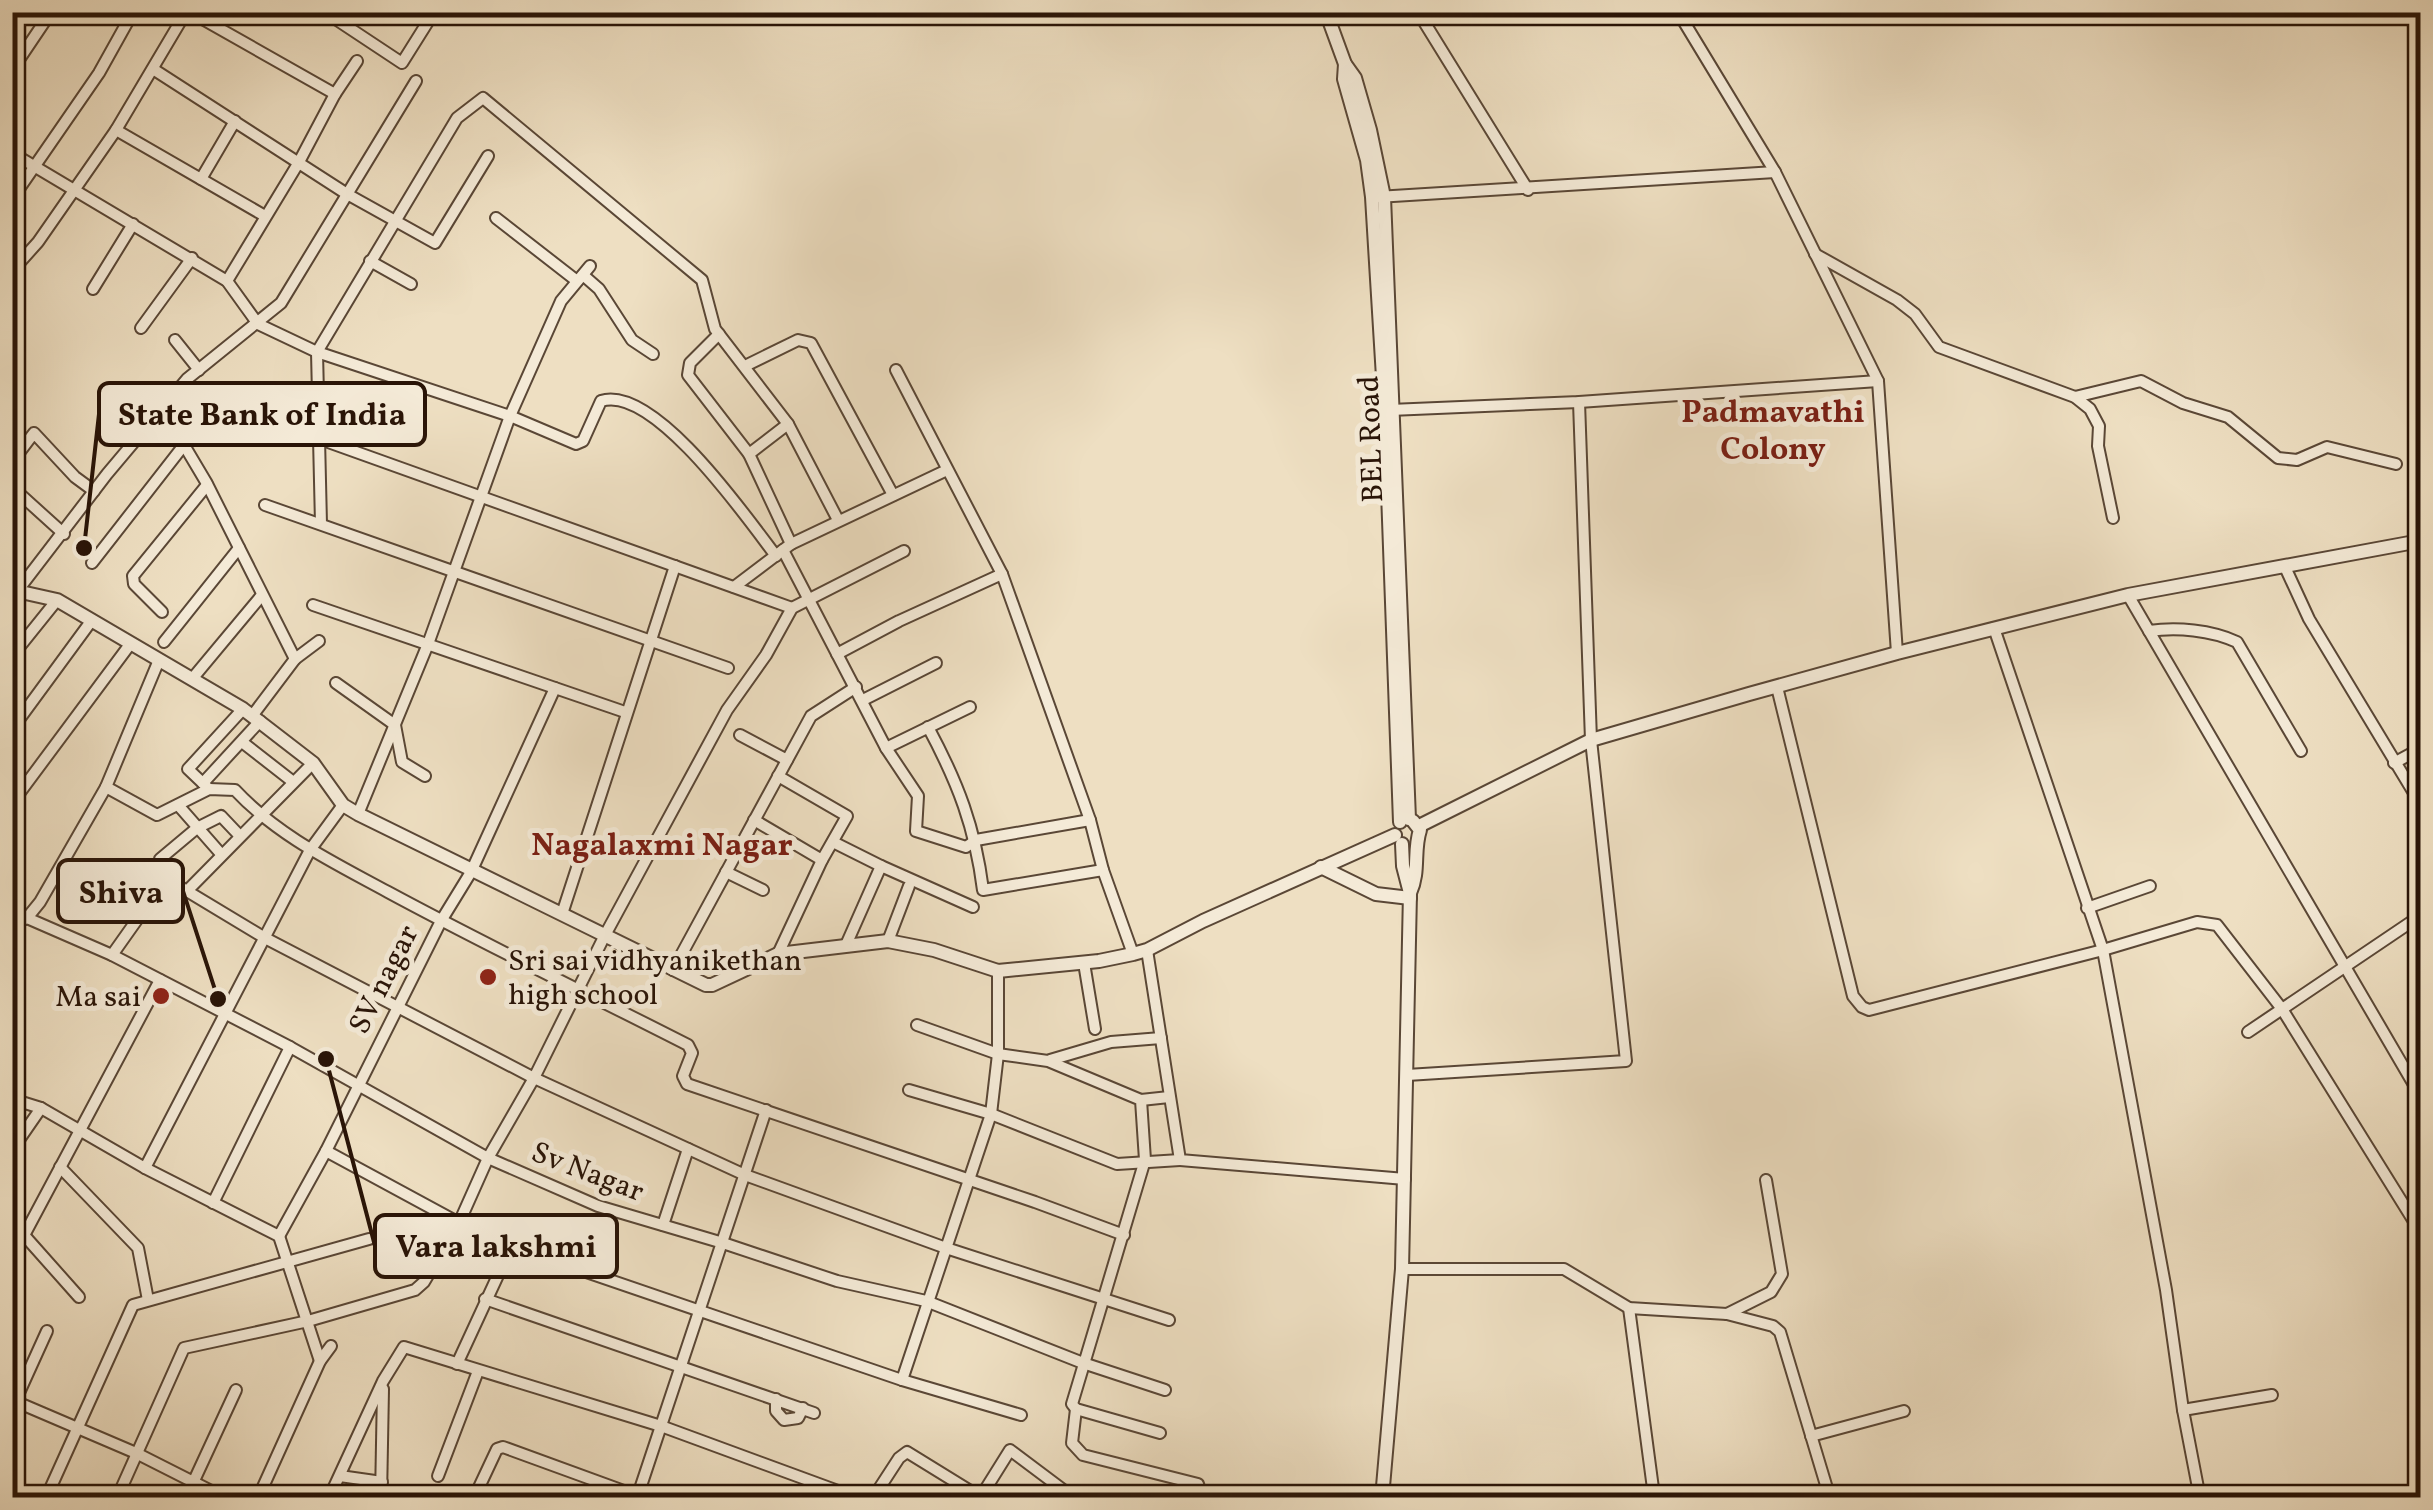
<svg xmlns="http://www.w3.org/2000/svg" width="2433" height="1510" font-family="Vollkorn,serif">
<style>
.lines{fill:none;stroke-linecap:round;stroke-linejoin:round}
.minor-casing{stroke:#5a4736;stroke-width:14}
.tertiary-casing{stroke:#5a4736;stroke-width:16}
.minor{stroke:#f4ead7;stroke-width:10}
.tertiary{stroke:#f4ead7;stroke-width:12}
.poi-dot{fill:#8f2418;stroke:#f4ead7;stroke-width:4}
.labels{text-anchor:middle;stroke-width:10;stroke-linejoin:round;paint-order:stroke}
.street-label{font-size:30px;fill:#291407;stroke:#f4ead7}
.poi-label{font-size:30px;fill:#291407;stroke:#f4ead7;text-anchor:start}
.neighbourhood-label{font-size:32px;font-weight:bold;fill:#7a1f14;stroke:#f4ead7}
.leader{fill:none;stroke:#291407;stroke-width:4}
.callout-dot{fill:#291407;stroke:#f4ead7;stroke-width:4}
.callout{fill:#f4ead7;stroke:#291407;stroke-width:4}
.callout-label{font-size:32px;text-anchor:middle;font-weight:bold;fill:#291407}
</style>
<rect width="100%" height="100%" fill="#eedfc2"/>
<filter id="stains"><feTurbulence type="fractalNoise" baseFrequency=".002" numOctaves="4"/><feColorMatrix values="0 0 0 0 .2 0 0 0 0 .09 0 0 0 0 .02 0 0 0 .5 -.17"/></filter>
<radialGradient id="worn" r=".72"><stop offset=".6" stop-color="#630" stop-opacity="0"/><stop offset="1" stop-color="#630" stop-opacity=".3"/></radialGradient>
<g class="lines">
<g class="minor-casing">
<g id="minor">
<polyline points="190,12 335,94"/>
<polyline points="325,12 402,63 434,12"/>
<polyline points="1418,12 1528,190"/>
<polyline points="1678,12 1775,172 1878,381 1897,653"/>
<polyline points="153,69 347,194 435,243 488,156"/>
<polyline points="12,70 51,12"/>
<polyline points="116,130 265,216"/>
<path d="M12,153L227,281L258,324L317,352L510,416L576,444L583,441L601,401C654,384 747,518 776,556"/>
<polyline points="201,179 235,121"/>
<polyline points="1377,197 1775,172"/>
<polyline points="12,199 99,73 133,12"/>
<polyline points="496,218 577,281"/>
<polyline points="1815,254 1897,300 1915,314 1939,347 2075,397 2090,409 2099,426 2098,446 2113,518"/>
<polyline points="370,261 411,284"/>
<polyline points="12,271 38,242 116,130 186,12"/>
<polyline points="583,275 599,289 632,340 653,354"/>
<polyline points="227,281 299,162 335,94 357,61"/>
<polyline points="93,289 133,224"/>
<polyline points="141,328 192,258"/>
<polyline points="719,334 690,363 688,375 749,454 788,424"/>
<polyline points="175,340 199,370"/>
<polyline points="745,366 798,340 811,343 893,495"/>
<polyline points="896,370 1002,574 1090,820 1103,870 1133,954"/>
<polyline points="2075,397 2141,381 2183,403 2228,417 2278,458 2297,460 2327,447 2396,464"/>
<polyline points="1390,410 1579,402 1878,381"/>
<polyline points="317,438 792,608"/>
<polyline points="184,445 206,482 295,659 252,716"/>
<polyline points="749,454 791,544"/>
<polyline points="12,462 34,433 75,477 94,491"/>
<polyline points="12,487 64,534"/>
<polyline points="265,505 728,668"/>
<polyline points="321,524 317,352 457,118 483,98 702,280 715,329 788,424 838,520"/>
<polyline points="783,550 886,748 918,796 916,831 966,847 976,840 1090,820"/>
<polyline points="92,563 184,445 153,417"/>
<polyline points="2285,567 2309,619 2420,803"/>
<polyline points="734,587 791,544 947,470"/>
<polyline points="2128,595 2420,1095"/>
<polyline points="12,598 107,474 187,379 281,303 416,81"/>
<polyline points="313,605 625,712"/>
<polyline points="162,612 134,584 133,576 207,485"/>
<polyline points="1994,628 2103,950 2166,1290 2183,1410 2200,1498"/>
<path d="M2149,631C2177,627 2211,630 2237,642L2301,751"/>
<polyline points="164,642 239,548"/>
<polyline points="837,654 899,621 1002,574"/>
<polyline points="12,656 57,600"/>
<polyline points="295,659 319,641"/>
<polyline points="192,679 262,595"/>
<polyline points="336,683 395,725 402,762 425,776"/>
<polyline points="1777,687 1853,996 1862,1007 1869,1010 2103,950 2197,922 2217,925 2282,1009 2420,1231"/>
<polyline points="863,700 936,663"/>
<path d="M928,727C958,783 975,827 983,890L1103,870"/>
<polyline points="12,729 92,620"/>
<polyline points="740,735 787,760"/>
<polyline points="242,742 292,781"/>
<polyline points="886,748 970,707"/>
<polyline points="2394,763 2420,749"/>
<polyline points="203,783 260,721"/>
<path d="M106,787L157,815L209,789L235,790C278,836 333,862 388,892C486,945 588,994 688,1045L692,1053L683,1076L687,1084L1035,1202L1124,1235"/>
<polyline points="209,789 188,769 243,709"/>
<polyline points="12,803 131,643"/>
<polyline points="178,805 221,854"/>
<polyline points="358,814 428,644 510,416 561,301 590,266"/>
<polyline points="754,820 822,860"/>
<polyline points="833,842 881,866"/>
<polyline points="726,872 763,890"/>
<polyline points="168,881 159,867 160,859 197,828 221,816 239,835"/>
<polyline points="186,892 313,763"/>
<polyline points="2087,908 2150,886"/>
<polyline points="562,914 675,566"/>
<polyline points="27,918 112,955 290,1047 488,1158 598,1206 723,1243 837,1281 926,1301 1083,1363 1165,1390"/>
<polyline points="12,925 27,918 40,902 106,787 159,660"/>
<polyline points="888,941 909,886"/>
<polyline points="846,945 881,866 973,907"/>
<polyline points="1147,950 1180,1160 1405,1179"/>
<polyline points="778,954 822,860 847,816 778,776"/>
<polyline points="112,955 163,883 172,882 265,938 534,1078 745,1175 946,1248 1169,1320"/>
<polyline points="1084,963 1095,1029"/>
<polyline points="673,970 811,716 856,687"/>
<polyline points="917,1025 998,1054 1048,1061 1141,1100 1145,1160 1072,1404 1076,1409 1160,1433"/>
<polyline points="2248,1032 2420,916"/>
<polyline points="1050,1060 1111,1042 1161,1038"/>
<polyline points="1407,1075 1626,1061 1591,740 1579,402"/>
<polyline points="909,1090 991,1114 1117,1164 1180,1160"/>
<polyline points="12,1099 41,1108 145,1168 279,1236 326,1151 441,921 471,872 555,688"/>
<polyline points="1141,1100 1169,1097"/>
<polyline points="12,1150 41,1108"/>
<polyline points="326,1151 459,1223 557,1262 902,1380 1021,1415"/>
<polyline points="60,1167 138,1248 148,1300"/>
<polyline points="145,1168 310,850 343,805"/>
<polyline points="213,1203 290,1047"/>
<polyline points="663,1225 688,1149"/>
<polyline points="12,1229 23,1234 79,1297"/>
<polyline points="279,1236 320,1361"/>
<polyline points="12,1258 160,980"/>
<polyline points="1402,1269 1564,1269 1629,1308 1727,1314 1773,1326 1780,1332 1829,1495"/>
<polyline points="485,1299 814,1413"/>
<polyline points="1629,1308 1654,1496"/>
<polyline points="1727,1314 1771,1292 1782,1274 1766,1180"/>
<polyline points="457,1364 512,1245"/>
<polyline points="902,1380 991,1114 998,1054 998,971"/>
<polyline points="776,1399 776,1411 784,1420 798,1418 803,1408"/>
<polyline points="12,1400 136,1453 225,1498"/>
<polyline points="13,1406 47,1331"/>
<polyline points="1076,1409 1072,1443 1083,1455 1198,1484 1202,1498"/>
<polyline points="2183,1410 2272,1395"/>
<polyline points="1811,1436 1904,1411"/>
<polyline points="340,1476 382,1482"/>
<polyline points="438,1476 478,1371"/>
<polyline points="2416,1493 2420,1491"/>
<polyline points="638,1495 766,1110"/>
<polyline points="46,1498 133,1305 369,1239"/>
<polyline points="117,1498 184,1348 308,1321 415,1290 424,1282 459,1223 488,1158 534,1078 604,937 727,710 766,655 792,608 904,551"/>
<polyline points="186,1498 236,1390"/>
<polyline points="258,1498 320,1361 331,1346"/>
<polyline points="329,1498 383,1381 404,1347 661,1426 857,1498"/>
<polyline points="381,1498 383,1389"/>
<polyline points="474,1498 497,1449 503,1447 643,1498"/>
<polyline points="873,1498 899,1458 907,1452 980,1497"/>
<polyline points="980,1498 1010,1450 1074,1498"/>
</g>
</g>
<g class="tertiary-casing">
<g id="tertiary">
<polyline points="1326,12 1345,64 1355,78 1370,130 1384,197 1409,819"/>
<polyline points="1345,64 1344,79 1367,160 1372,197 1385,410 1400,822"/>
<polyline points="12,590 57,600 243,709 313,763 343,805 358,814 706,985 712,985 778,954 888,941 934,950 998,971 1099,961 1133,954 1147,950 1203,921 1395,835"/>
<polyline points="1419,826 1591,740 1749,694 1897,653 2128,595 2420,541"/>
<polyline points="1321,867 1376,894 1410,898"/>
<path d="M1410,893C1420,871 1413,851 1420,830L1413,821"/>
<polyline points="1382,1498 1402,1269 1410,893 1403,866 1402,844"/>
</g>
</g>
<use href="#minor" class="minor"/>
<use href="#tertiary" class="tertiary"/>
</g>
<g class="poi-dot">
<circle cx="488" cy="977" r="10"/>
<circle cx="161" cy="996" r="10"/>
</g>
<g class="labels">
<g class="street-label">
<text transform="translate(1370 439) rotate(-92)" y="10">BEL Road</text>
<text transform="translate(383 979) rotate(-63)" y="10">SV nagar</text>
<text transform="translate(588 1171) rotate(21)" y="10">Sv Nagar</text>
</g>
<g class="poi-label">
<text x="508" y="970">Sri sai vidhyanikethan<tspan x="508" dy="34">high school</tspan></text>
<text x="141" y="1006" text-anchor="end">Ma sai</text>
</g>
<g class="neighbourhood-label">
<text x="1773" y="422">Padmavathi<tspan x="1773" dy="37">Colony</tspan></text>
<text x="662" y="855">Nagalaxmi Nagar</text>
</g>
</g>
<path class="leader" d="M84 548L99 414M218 999L183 891M326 1059L375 1246"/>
<g class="callout-dot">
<circle cx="84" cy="548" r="10"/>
<circle cx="218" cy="999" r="10"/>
<circle cx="326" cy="1059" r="10"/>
</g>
<g class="callout">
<rect x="99" y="383" width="326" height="62" rx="10"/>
<rect x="58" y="860" width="125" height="62" rx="10"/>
<rect x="375" y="1215" width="242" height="62" rx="10"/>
</g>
<g class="callout-label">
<text x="262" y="425">State Bank of India</text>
<text x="121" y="903">Shiva</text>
<text x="496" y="1257">Vara lakshmi</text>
</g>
<rect width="2433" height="1510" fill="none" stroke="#eedfc2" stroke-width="50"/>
<rect x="15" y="15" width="2403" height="1480" fill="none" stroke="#291407" stroke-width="5"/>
<rect x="25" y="25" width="2383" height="1460" fill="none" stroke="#291407" stroke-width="2.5"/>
<rect width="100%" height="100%" filter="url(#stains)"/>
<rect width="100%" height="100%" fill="url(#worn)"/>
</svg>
